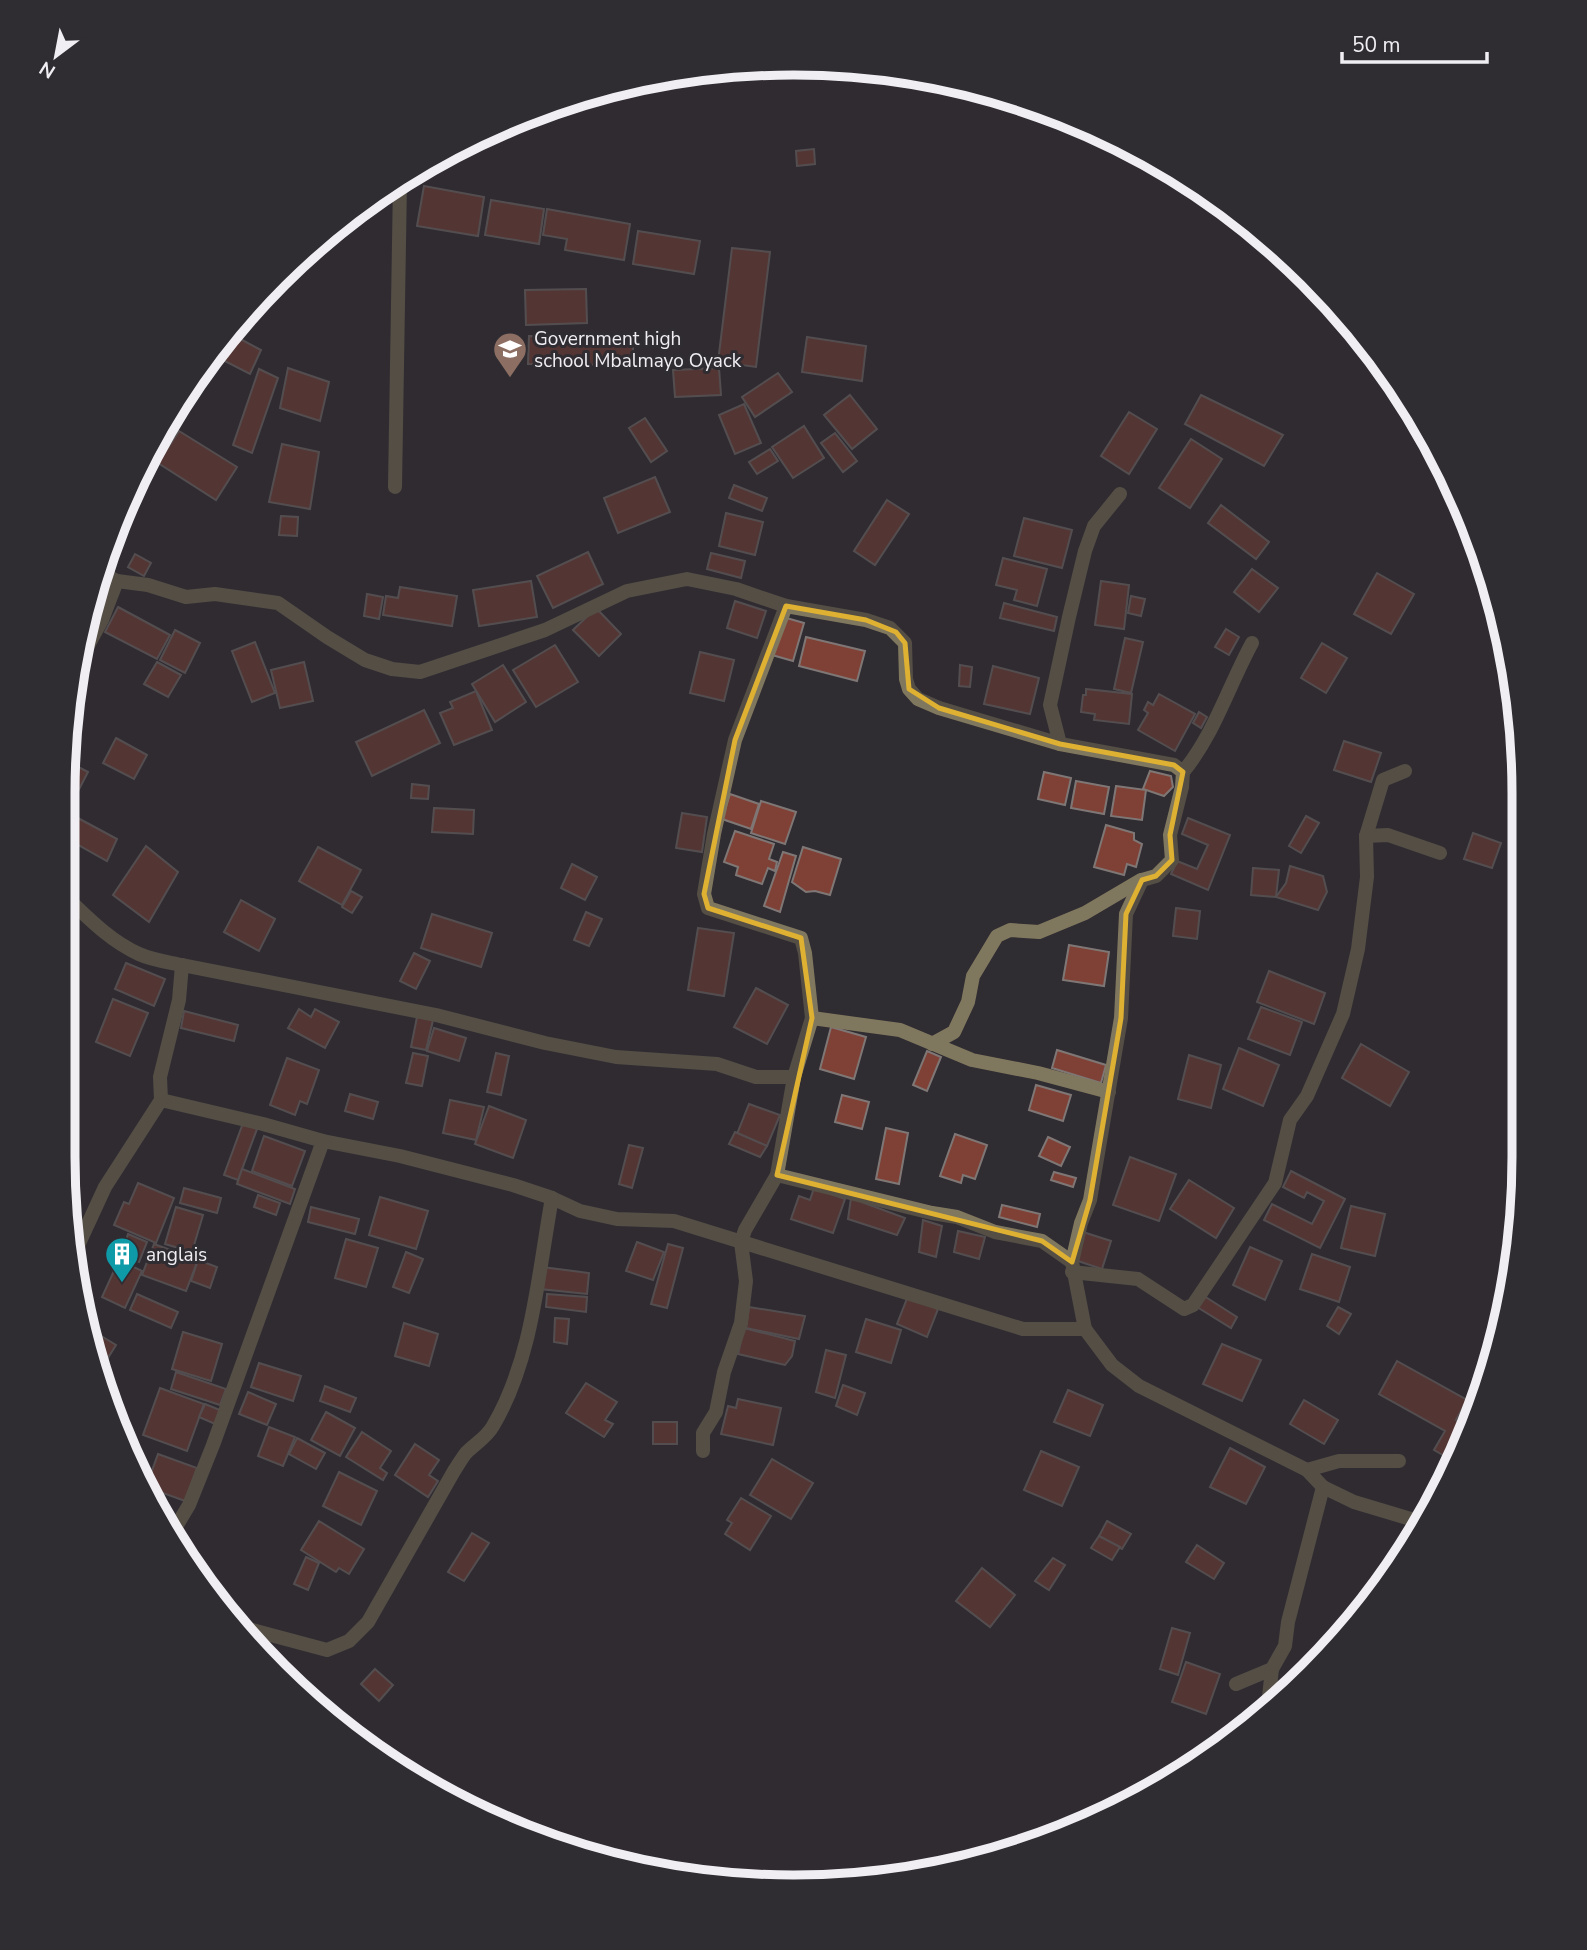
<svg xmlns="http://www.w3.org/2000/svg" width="1587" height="1950" font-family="'Nunito Sans',sans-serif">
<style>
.building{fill:#7f4136;stroke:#7f7775;stroke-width:2}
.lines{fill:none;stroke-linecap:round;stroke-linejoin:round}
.street{stroke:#80785e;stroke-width:14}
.marked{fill:none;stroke:#deb133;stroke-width:5;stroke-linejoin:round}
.labels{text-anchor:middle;stroke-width:6;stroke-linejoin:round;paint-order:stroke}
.poi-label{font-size:19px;fill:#f0eef2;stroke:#2f2c32;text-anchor:start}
.rim{fill:none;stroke:#f0eef2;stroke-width:9}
</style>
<rect width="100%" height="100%" fill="#2f2c32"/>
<g class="building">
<polygon points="814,149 815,164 797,166 796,151"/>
<polygon points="424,186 484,197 478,236 417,226"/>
<polygon points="491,200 544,209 539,244 485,235"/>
<polygon points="547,209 630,224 624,260 565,250 567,239 543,235"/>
<polygon points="638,231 700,241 694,274 633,264"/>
<polygon points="732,248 770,252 756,367 718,362"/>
<polygon points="586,289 587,323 526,325 525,290"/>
<polygon points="229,333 261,350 250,374 215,356"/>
<polygon points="529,336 633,337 633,365 528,364"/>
<polygon points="807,337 866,346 862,381 802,372"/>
<polygon points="288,368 329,382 320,421 280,408"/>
<polygon points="719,368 721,395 675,397 673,370"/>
<polygon points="259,369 278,378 252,453 233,445"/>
<polygon points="778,373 792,392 755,417 742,397"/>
<polygon points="850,395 877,429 852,449 824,415"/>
<polygon points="1201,395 1283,435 1264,466 1185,424"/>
<polygon points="744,404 761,443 735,454 719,415"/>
<polygon points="1129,412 1157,429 1129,474 1101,456"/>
<polygon points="645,418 667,451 651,462 629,428"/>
<polygon points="804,426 824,458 793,478 772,447"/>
<polygon points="179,431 237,467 216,500 158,463"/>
<polygon points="835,433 857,461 843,472 821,443"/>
<polygon points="1191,439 1222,459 1190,508 1159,488"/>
<polygon points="282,444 319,452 310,509 269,502"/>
<polygon points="770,449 778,461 757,474 749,462"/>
<polygon points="655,477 670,512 618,533 604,498"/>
<polygon points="734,485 767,498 762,511 729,498"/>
<polygon points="887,500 909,514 875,565 854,551"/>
<polygon points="1221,505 1269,542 1256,559 1208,523"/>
<polygon points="726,513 763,522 755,555 719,546"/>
<polygon points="281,516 298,517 297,536 279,535"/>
<polygon points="1024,518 1072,530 1062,568 1014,556"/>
<polygon points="588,552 603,584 553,608 537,576"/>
<polygon points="711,553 745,561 741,578 707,569"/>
<polygon points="135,554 151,563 144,576 128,567"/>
<polygon points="1003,558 1047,569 1037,606 1014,600 1017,590 996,585"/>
<polygon points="1252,569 1278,588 1259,612 1234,592"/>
<polygon points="1377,573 1414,594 1391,634 1354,614"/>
<polygon points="531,581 537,617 479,626 473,590"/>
<polygon points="1101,581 1129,585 1124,629 1095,625"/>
<polygon points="400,587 457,596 452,626 383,615 386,596 398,598"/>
<polygon points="367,594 383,597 379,619 364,616"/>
<polygon points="1131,596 1145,599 1141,616 1128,613"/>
<polygon points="735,601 766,611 757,638 727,628"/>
<polygon points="1004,603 1057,617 1054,631 1000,618"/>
<polygon points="118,607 170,635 157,659 105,632"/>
<polygon points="596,608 621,634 599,656 573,630"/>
<polygon points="783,617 804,623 793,661 772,655"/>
<polygon points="1226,629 1239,637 1229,655 1215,647"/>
<polygon points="175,630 200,643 185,673 160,660"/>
<polygon points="806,637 865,651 857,681 799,666"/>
<polygon points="1125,638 1143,642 1131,693 1114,689"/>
<polygon points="255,642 275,693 252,702 232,651"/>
<polygon points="1322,643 1347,658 1326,693 1301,678"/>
<polygon points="555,645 578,682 536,707 513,670"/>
<polygon points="700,652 734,660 724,701 690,693"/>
<polygon points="157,662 181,675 168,697 144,684"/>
<polygon points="304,662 313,701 280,708 271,670"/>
<polygon points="503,665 526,702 495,722 472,684"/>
<polygon points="960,665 972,667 970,687 959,686"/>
<polygon points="993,666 1039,678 1030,714 984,704"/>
<polygon points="1086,689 1132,694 1129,724 1094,720 1095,714 1081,712 1083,695 1086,695"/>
<polygon points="476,691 492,730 454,745 440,713 453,708 450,702"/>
<polygon points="1159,694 1195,714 1175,751 1138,730 1148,713 1144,710 1148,702 1153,705"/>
<polygon points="424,710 440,743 372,776 356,742"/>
<polygon points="1199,712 1207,717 1201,728 1193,723"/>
<polygon points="116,738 147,755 134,779 103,763"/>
<polygon points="1344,741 1381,753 1371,782 1334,770"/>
<polygon points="65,760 88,772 73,801 64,797"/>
<polygon points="1150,771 1171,776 1173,787 1164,796 1143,789"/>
<polygon points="1044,772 1071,778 1065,805 1038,799"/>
<polygon points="1076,781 1109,787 1104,814 1071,808"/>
<polygon points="412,784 429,786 428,799 411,798"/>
<polygon points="1116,786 1146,790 1142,820 1111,816"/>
<polygon points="730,794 759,804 751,829 722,819"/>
<polygon points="761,801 796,812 785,844 751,833"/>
<polygon points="434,808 474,810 473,834 432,832"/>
<polygon points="682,813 707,817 702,852 676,848"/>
<polygon points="1306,816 1319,823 1301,853 1289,846"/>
<polygon points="76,817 117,839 107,861 66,838"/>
<polygon points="1188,818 1230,835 1208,890 1171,874 1177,861 1197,869 1208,845 1182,834"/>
<polygon points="1106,825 1134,833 1134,840 1142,844 1136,867 1127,864 1124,875 1094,867"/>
<polygon points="735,831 774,844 769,859 777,862 775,871 768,868 762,884 736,875 738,867 724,862"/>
<polygon points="1473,833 1501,843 1492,868 1464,859"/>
<polygon points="146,846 178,872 149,922 113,895"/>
<polygon points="318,847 361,870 342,905 299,881"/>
<polygon points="803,847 841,859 830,895 815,891 806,892 792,882"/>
<polygon points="783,852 796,856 780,912 764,906"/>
<polygon points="572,864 597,877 585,900 561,888"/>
<polygon points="1290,866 1323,876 1327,892 1318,910 1276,897 1286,883"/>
<polygon points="1253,868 1279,870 1276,897 1251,895"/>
<polygon points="351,891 362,897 352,913 342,907"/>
<polygon points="241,900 275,919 259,951 224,932"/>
<polygon points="64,908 75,914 64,932"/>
<polygon points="1176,908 1200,911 1197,939 1173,936"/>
<polygon points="586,912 602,919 589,946 574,940"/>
<polygon points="432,914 492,933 481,967 421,948"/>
<polygon points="698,928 734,933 724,996 688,990"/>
<polygon points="1069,945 1109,952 1104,986 1063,980"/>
<polygon points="414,953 430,961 416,989 400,981"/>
<polygon points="126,963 165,979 154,1006 115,989"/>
<polygon points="1269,971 1325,993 1314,1024 1257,1002"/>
<polygon points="756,988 788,1005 767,1044 734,1027"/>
<polygon points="113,999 148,1013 130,1056 96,1042"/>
<polygon points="1261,1007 1302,1022 1290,1055 1248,1039"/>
<polygon points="299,1009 311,1017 315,1009 339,1022 325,1048 288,1028"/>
<polygon points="184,1011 238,1025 234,1041 181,1028"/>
<polygon points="417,1017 433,1020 426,1050 411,1047"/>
<polygon points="831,1027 866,1037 854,1079 820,1069"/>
<polygon points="434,1028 466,1038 459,1061 427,1051"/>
<polygon points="1361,1044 1409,1072 1390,1106 1342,1078"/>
<polygon points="1239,1048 1279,1065 1263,1106 1223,1089"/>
<polygon points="1057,1050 1106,1065 1101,1083 1052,1068"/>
<polygon points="927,1051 941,1057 927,1091 913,1085"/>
<polygon points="413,1053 428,1056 422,1086 406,1083"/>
<polygon points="496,1053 509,1056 501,1095 487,1092"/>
<polygon points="1189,1055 1221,1065 1211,1108 1178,1099"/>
<polygon points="287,1058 319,1070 307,1104 300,1101 295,1115 270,1105"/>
<polygon points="1036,1085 1071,1095 1063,1121 1029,1110"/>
<polygon points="350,1094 378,1102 373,1119 345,1111"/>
<polygon points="842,1095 869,1102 862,1129 835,1122"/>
<polygon points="450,1100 484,1107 476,1140 443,1133"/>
<polygon points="749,1104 780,1115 767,1146 737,1134"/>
<polygon points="489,1106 526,1120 513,1158 475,1144"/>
<polygon points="243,1123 257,1129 238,1180 224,1175"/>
<polygon points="886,1128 908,1133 899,1184 876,1179"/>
<polygon points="735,1132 767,1146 760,1157 729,1144"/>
<polygon points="955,1134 987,1145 975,1179 963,1175 961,1183 940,1176"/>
<polygon points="264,1136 305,1151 292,1186 252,1171"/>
<polygon points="1048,1137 1070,1147 1061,1166 1039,1156"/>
<polygon points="629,1145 643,1148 632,1188 619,1184"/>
<polygon points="1130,1157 1176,1174 1159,1221 1113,1205"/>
<polygon points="242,1169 295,1189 290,1204 237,1184"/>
<polygon points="1291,1171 1345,1199 1320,1248 1264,1220 1272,1204 1312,1224 1324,1201 1307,1192 1304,1198 1283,1187"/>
<polygon points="1054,1172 1076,1178 1073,1187 1051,1180"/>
<polygon points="1189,1180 1234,1208 1216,1238 1170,1209"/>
<polygon points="138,1183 174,1198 156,1243 114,1225 124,1202 129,1204"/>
<polygon points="184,1188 221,1198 217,1213 180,1203"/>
<polygon points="814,1188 845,1199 833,1233 791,1219 799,1196 810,1200"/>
<polygon points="258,1195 280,1203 276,1215 254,1207"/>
<polygon points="380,1197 428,1211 416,1249 369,1235"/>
<polygon points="851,1198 905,1218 897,1235 848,1219"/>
<polygon points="1002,1205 1040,1214 1037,1227 999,1217"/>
<polygon points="1351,1206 1385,1214 1375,1256 1341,1248"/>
<polygon points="176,1207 203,1215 192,1252 165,1244"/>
<polygon points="311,1207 359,1219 355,1234 308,1222"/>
<polygon points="923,1220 942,1226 936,1257 919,1252"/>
<polygon points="958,1231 985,1237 979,1259 954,1252"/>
<polygon points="1083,1232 1111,1241 1102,1269 1075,1260"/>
<polygon points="128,1234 147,1242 139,1262 115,1253 120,1238 126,1240"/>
<polygon points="346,1239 378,1248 366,1287 335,1278"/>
<polygon points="637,1242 664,1252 653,1280 626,1271"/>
<polygon points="154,1244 198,1260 186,1291 142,1275"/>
<polygon points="668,1244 683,1248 667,1308 651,1304"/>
<polygon points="1250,1247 1282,1261 1265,1300 1233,1285"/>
<polygon points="406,1252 423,1259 409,1293 393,1287"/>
<polygon points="1312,1254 1350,1267 1339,1302 1300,1289"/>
<polygon points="119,1260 142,1271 125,1308 102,1297"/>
<polygon points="198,1260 217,1267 210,1288 191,1281"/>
<polygon points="542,1267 589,1273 587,1294 540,1289"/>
<polygon points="137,1294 178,1312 171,1328 130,1310"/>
<polygon points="547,1294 587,1297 586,1312 546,1307"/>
<polygon points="908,1296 938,1309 927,1337 897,1324"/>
<polygon points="1204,1296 1237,1317 1231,1328 1197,1307"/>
<polygon points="749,1307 805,1316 799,1339 746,1328"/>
<polygon points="1338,1307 1351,1314 1339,1334 1327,1326"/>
<polygon points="555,1318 569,1319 567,1344 554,1342"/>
<polygon points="866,1319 901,1330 891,1363 856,1352"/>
<polygon points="404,1323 438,1334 429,1366 395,1356"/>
<polygon points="85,1326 116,1345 101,1369 97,1367 88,1345"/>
<polygon points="744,1328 795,1341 792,1356 785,1365 738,1354"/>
<polygon points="183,1332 222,1344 211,1381 172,1369"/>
<polygon points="1222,1344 1261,1360 1242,1401 1203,1384"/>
<polygon points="826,1350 846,1355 835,1398 816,1392"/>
<polygon points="1397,1361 1467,1400 1456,1420 1468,1427 1455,1462 1434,1450 1445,1431 1379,1394"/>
<polygon points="259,1363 301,1376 293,1401 251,1387"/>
<polygon points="176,1372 226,1389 220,1405 171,1389"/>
<polygon points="586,1383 617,1402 605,1420 613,1424 604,1437 566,1413"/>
<polygon points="843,1385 865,1393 857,1415 836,1406"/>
<polygon points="325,1386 356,1398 350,1412 320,1401"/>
<polygon points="160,1388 204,1404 187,1451 143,1435"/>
<polygon points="1068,1390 1103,1405 1090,1436 1054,1422"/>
<polygon points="248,1392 276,1404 267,1425 239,1414"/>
<polygon points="738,1399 781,1408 773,1445 721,1434 728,1406 736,1408"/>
<polygon points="1304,1400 1338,1420 1324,1444 1290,1424"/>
<polygon points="205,1404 220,1410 215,1424 199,1417"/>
<polygon points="326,1412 355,1428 340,1456 311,1440"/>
<rect x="653" y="1422" width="24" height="22"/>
<polygon points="269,1427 295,1437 283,1466 258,1456"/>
<polygon points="362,1432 391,1451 380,1468 387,1473 383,1480 346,1457"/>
<polygon points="297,1438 325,1453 316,1469 289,1454"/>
<polygon points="415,1444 439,1460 429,1475 438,1481 428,1497 395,1475"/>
<polygon points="1230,1448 1265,1467 1246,1504 1210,1487"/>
<polygon points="1041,1451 1079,1467 1062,1506 1024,1490"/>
<polygon points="158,1454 197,1468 185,1501 146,1487"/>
<polygon points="772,1459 813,1483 791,1519 750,1495"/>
<polygon points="339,1472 377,1491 361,1525 323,1506"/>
<polygon points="741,1498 771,1516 750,1550 725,1534 732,1523 727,1520"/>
<polygon points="319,1521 364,1549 349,1574 339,1568 336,1572 301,1550"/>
<polygon points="1107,1521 1131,1534 1122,1549 1099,1536"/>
<polygon points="472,1533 489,1543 464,1581 448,1572"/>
<polygon points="1099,1536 1120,1547 1112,1560 1091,1548"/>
<polygon points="1197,1545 1224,1563 1214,1579 1186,1562"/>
<polygon points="306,1557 319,1563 308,1590 294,1584"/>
<polygon points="1053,1558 1065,1565 1049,1590 1035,1581"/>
<polygon points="982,1568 1015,1595 990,1627 956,1601"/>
<polygon points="1172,1628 1190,1633 1178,1675 1160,1669"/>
<polygon points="1186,1662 1220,1674 1206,1714 1172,1702"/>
<polygon points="375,1669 393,1685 379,1701 361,1684"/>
</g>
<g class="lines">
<g class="street">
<polyline points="395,487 400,182"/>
<polyline points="101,573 117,581 148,585 186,597 215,594 278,603 327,637 365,660 392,669 420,672 545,630 627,591 687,579 736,589 786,606 866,620 890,628 905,643 906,679 909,689 918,699 939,708 1060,744 1174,765 1183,772 1182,787 1170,835 1172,860 1156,876 1142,880 1126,914 1121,1018 1090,1200 1081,1223 1072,1262 1085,1329"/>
<polyline points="74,671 102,620 117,581"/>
<polyline points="1060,744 1050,705 1069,617 1085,551 1094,526 1120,494"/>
<path d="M1183,772C1214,735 1229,685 1252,643"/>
<polyline points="1366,836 1388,835 1440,853"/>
<path d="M64,895C87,917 110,941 139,954C152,960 168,962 182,965L436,1015L545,1043L616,1057L717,1064L756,1077H794"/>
<polyline points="812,1018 900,1030 972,1060 1038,1073 1109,1092"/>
<polyline points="932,1044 954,1032 968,1002 973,976 997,936 1010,930 1039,932 1085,913 1141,880"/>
<polyline points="161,1100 263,1124 323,1141 400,1156 513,1185 552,1198 580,1211 617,1219 674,1221 1023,1329 1085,1329 1112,1365 1139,1386 1307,1470 1339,1461 1399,1461"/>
<polyline points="777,1175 932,1213 957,1217 995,1232 1042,1241 1072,1262"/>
<polyline points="75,1252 105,1187 161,1100 160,1077 179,1000 182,965"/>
<polyline points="1072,1272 1138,1279 1184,1309 1193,1305 1275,1183 1290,1120 1307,1096 1343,1014 1358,949 1367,877 1366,836 1383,780 1405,771"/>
<polyline points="703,1451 703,1433 716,1412 724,1372 741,1323 746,1281 741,1242 745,1230 777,1175 794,1077 812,1018 805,953 801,938 708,908 704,894 714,834 735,740 786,606"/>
<polyline points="1323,1487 1354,1502 1414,1520 1414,1536"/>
<polyline points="171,1535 189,1505 213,1445 323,1141"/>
<path d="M241,1627L327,1650L349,1641L368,1622L454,1471C458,1465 462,1458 466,1453C475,1444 487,1437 493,1426C533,1358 538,1274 552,1198"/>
<polyline points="1236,1684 1272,1669 1285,1646 1288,1622 1323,1487 1307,1470"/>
<polyline points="1268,1706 1272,1669"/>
</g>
</g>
<path d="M0 0H1587V1950H0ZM786,606L866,620L896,632L905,643L909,689L939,708L1060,744L1174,765L1183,772L1170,835L1172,860L1156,876L1142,880L1126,914L1121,1018L1090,1200L1072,1262L1042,1241L777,1175L812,1018L801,938L708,908L704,894L735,740Z" fill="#2f2c32" fill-opacity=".55" fill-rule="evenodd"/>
<path class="marked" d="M786,606L866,620L896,632L905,643L909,689L939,708L1060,744L1174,765L1183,772L1170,835L1172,860L1156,876L1142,880L1126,914L1121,1018L1090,1200L1072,1262L1042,1241L777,1175L812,1018L801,938L708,908L704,894L735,740Z"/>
<defs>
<g id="school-pin" transform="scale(1.75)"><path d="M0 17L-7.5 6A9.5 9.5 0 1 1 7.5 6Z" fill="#8d6e63" stroke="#2f2c32"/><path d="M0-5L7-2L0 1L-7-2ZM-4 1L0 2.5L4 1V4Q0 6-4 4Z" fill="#fff"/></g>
<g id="building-pin" transform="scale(1.75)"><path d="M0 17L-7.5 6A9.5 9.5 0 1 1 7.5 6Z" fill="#0f9aa8" stroke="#2f2c32"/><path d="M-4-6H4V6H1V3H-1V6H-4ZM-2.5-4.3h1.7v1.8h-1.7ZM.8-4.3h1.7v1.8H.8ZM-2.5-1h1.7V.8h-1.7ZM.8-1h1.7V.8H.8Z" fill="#fff"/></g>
</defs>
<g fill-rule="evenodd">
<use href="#school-pin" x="510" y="349"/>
<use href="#building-pin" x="122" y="1254"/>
</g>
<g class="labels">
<g class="poi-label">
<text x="534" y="345">Government high<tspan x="534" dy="22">school Mbalmayo Oyack</tspan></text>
<text x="146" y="1261">anglais</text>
</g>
</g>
<path d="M0 0H1587V1950H0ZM793 75H794A718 718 0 0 1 1512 793V1157A718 718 0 0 1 794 1875H793A718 718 0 0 1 75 1157V793A718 718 0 0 1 793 75Z" fill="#2f2c32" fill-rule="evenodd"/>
<path class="rim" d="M793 75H794A718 718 0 0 1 1512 793V1157A718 718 0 0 1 794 1875H793A718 718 0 0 1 75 1157V793A718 718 0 0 1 793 75Z"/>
<g transform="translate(56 56) rotate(212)" stroke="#2f2c32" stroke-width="5" paint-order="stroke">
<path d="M0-5L12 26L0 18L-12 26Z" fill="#f0eef2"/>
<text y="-10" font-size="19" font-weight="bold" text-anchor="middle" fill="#f0eef2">N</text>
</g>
<path d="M1342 52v10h145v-10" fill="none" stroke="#f0eef2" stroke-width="3.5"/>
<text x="1352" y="52" font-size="21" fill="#f0eef2" stroke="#2f2c32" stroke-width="5" paint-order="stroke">50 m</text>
</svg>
